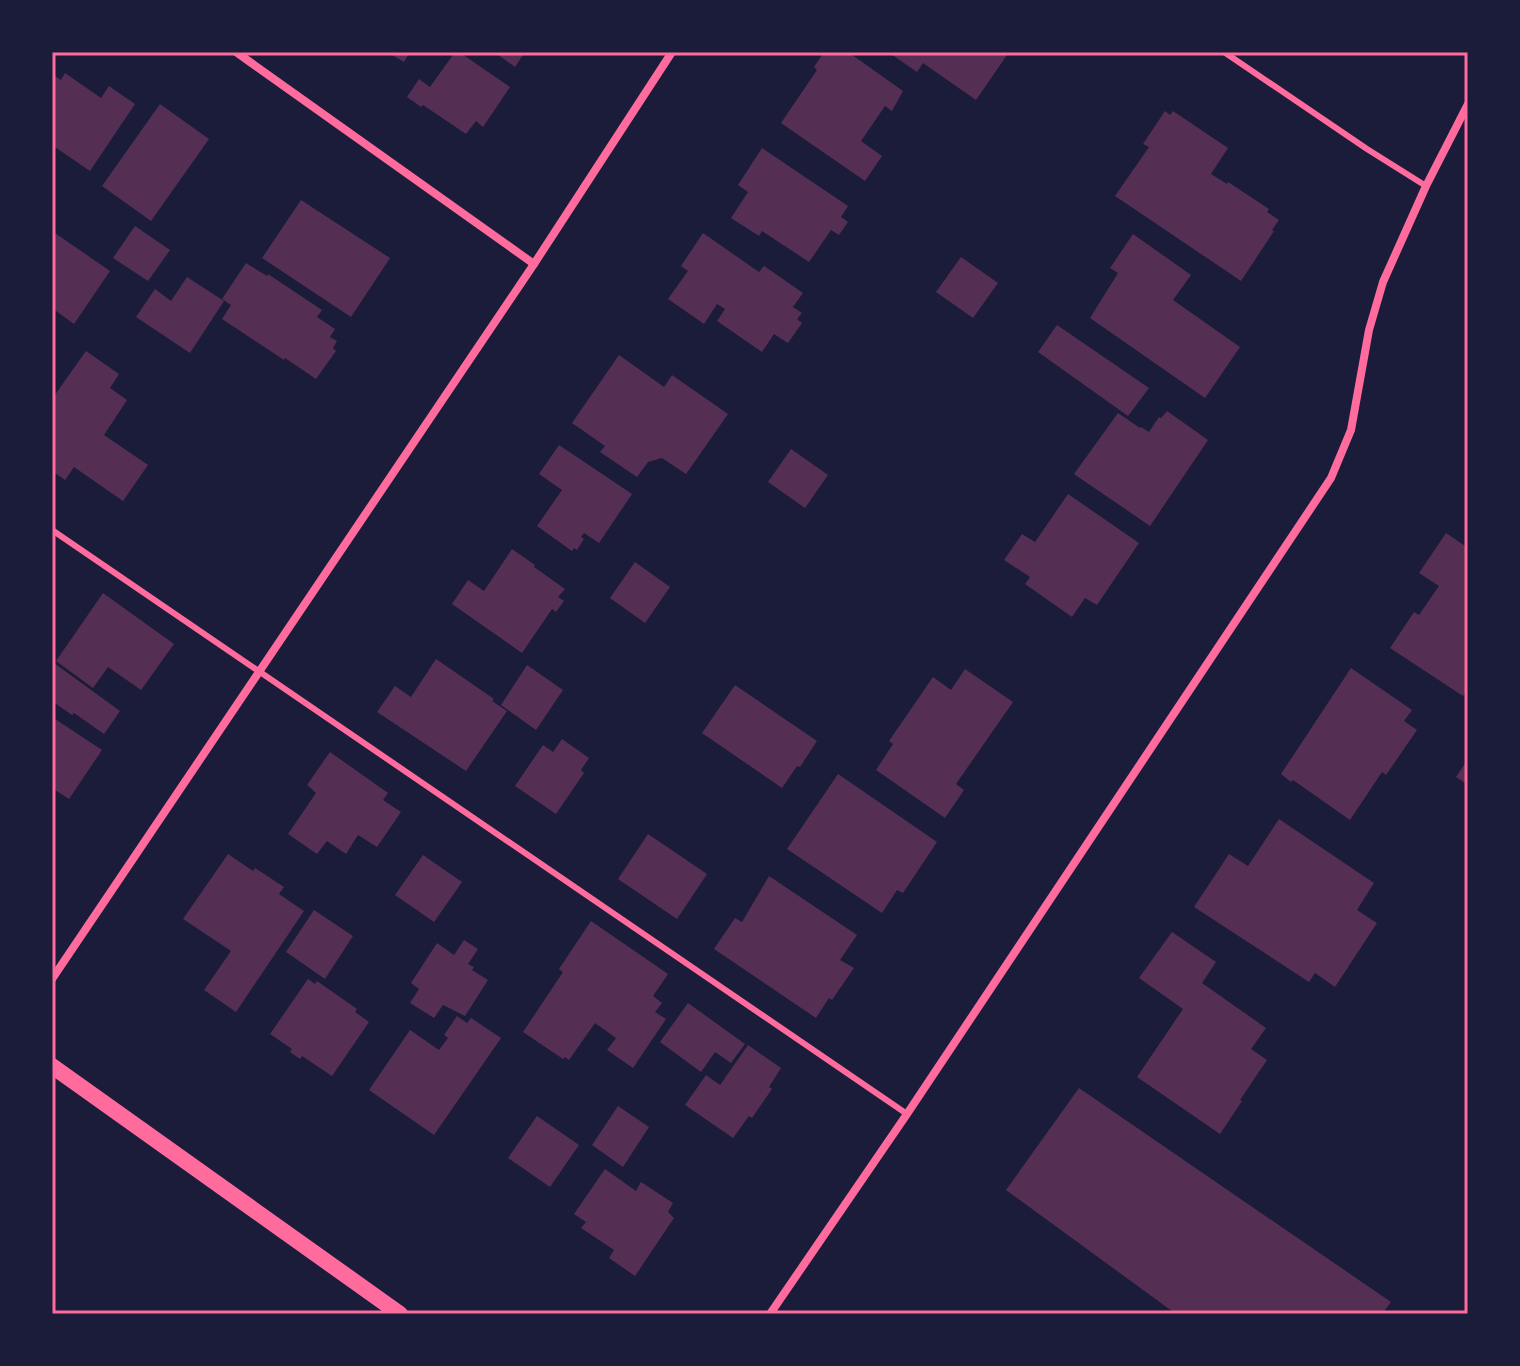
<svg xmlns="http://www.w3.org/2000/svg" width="1520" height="1366" font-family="Cabin,sans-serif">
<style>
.building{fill:#542f53}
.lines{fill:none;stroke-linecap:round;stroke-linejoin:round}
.service{stroke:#ff6b9d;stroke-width:6}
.minor{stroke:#ff6b9d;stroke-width:8}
.secondary{stroke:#ff6b9d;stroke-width:16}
.neatline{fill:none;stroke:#ff6b9d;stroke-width:3}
</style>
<rect width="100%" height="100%" fill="#1b1b3a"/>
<g class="building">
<polygon points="387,52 410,52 404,62"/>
<polygon points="455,52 459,52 510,87 483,127 476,121 466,134 423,105 421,107 407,97 419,79 430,87"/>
<polygon points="494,52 525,52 515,67"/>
<polygon points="824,52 848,52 903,91 892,111 885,106 861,141 882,156 865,181 781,123 817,70 814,67"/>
<polygon points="888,52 1009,52 976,100 923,63 917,72"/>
<polygon points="65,73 101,98 109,86 135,104 90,171 52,145 52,74 61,80"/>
<polygon points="160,104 209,139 151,221 102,186"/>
<polygon points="1165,111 1170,115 1173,111 1228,148 1211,174 1227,184 1228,182 1269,209 1267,212 1279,220 1272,230 1274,231 1241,281 1115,196 1149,147 1143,144"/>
<polygon points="762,148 848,206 841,217 848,222 839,235 831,230 809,262 762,231 759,236 731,218 748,192 738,185"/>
<polygon points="301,200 390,258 351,317 262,258"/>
<polygon points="135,226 170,250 148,281 113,258"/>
<polygon points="52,231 110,271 74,324 52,308"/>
<polygon points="703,233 759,272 764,266 803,293 793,307 802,313 797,319 802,323 788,343 774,334 762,352 717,321 725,309 717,304 704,324 668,299 688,271 681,266"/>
<polygon points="1133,234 1191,275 1173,300 1240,347 1205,398 1090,318 1118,273 1110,268"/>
<polygon points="961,257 998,283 973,318 936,292"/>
<polygon points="246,263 267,276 268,274 322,310 317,317 335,329 330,337 337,341 333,348 336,351 316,379 285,358 284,360 222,319 231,305 222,299"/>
<polygon points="187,277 224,301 190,353 136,317 155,289 171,301"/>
<polygon points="1057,325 1149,388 1128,416 1038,352"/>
<polygon points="86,351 119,374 110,388 127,400 104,435 148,465 123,501 74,467 65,480 52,471 52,399"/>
<polygon points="619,355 664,387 672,375 728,414 686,474 662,458 648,462 637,477 600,452 605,446 572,423"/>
<polygon points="1167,411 1208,440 1150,526 1074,474 1118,413 1140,428 1141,427 1149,432 1159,417 1161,418"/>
<polygon points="559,445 632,494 599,543 584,533 581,537 584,539 577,550 574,548 572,551 537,526 562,490 539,474"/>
<polygon points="791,449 828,475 805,508 768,482"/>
<polygon points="1068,494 1139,543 1097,605 1085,598 1072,617 1025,584 1030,577 1004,560 1022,534 1035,542"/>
<polygon points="1446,533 1468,548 1468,689 1463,696 1390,648 1414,612 1419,615 1439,586 1419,573"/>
<polygon points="512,549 535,565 534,567 565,589 558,597 564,601 556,612 552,609 522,653 452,604 468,580 484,591"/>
<polygon points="635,562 670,587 645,623 610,598"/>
<polygon points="103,593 174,644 141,690 108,667 93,688 56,661"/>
<polygon points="436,659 494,699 492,701 507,711 466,771 377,712 395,686 411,697"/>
<polygon points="54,663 120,711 104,734 74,713 72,715 52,701 52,665"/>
<polygon points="527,665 563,690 536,730 501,705"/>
<polygon points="1351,668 1412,710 1404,721 1417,730 1386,775 1382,772 1350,820 1293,780 1291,782 1281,774"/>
<polygon points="965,669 1013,702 956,784 964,790 945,818 876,770 893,744 889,741 933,677 951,690"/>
<polygon points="735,685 817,741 800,767 797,766 782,788 702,733"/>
<polygon points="52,717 102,750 69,799 52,788"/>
<polygon points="562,739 589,758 581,770 584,773 556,814 515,786 543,745 553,752"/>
<polygon points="330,752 388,793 383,800 401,812 377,847 358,835 346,854 327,841 317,854 288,834 316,793 307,785"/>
<polygon points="1468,759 1468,785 1456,777"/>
<polygon points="838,774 937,842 903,893 897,890 882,913 787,849"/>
<polygon points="1279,819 1374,883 1357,910 1377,923 1335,987 1315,973 1309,982 1194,907 1229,854 1248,866"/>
<polygon points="648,834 707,874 677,919 618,879"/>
<polygon points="228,854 253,871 255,868 284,887 279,894 304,911 236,1012 204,990 231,951 183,919"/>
<polygon points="423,855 462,882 434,922 395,895"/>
<polygon points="769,876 857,935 840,960 854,968 832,1000 829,998 816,1018 714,949 735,918 742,922"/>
<polygon points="314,910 353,936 325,979 286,952"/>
<polygon points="591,921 668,974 653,996 662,1003 655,1012 666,1019 633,1068 607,1050 616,1038 595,1023 569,1060 565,1057 563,1059 523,1032 563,972 559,969"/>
<polygon points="1172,932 1216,962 1202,983 1266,1028 1251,1049 1267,1060 1240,1100 1242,1101 1220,1134 1137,1077 1183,1009 1139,978"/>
<polygon points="464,940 478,949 468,964 474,967 472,970 488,980 465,1016 443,1005 434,1018 410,1003 419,989 411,983 437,943 454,955"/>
<polygon points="308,979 315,984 317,981 357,1009 355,1012 369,1022 332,1076 302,1056 300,1059 290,1052 292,1049 270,1034"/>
<polygon points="688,1003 745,1044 731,1063 715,1052 701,1072 660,1042"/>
<polygon points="457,1016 467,1023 471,1018 501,1038 434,1135 369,1090 410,1030 439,1050 448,1038 444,1035"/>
<polygon points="748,1045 781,1068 769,1087 772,1089 752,1118 749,1116 733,1138 685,1105 706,1075 720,1085"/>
<polygon points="1079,1088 1391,1302 1382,1314 1176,1314 1006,1190"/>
<polygon points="618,1106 649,1127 623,1167 592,1145"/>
<polygon points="537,1116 579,1145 550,1187 508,1158"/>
<polygon points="605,1169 636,1191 641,1182 673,1203 668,1212 674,1218 635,1276 609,1258 614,1250 581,1228 586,1222 574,1214"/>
</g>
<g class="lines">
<g class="service">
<polyline points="1224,52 1367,149 1426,186"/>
<polyline points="52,530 907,1114"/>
</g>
<g class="minor">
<polyline points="236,52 534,264"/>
<polyline points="52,979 534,264 672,52"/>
<polyline points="770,1314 907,1114 1331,478 1351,430 1369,330 1383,282 1426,186 1468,104"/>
</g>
<polyline class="secondary" points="52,1066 400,1314"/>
</g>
<rect width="1520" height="1366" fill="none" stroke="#1b1b3a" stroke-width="108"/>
<rect x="54" y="54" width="1412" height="1258" class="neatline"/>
</svg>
